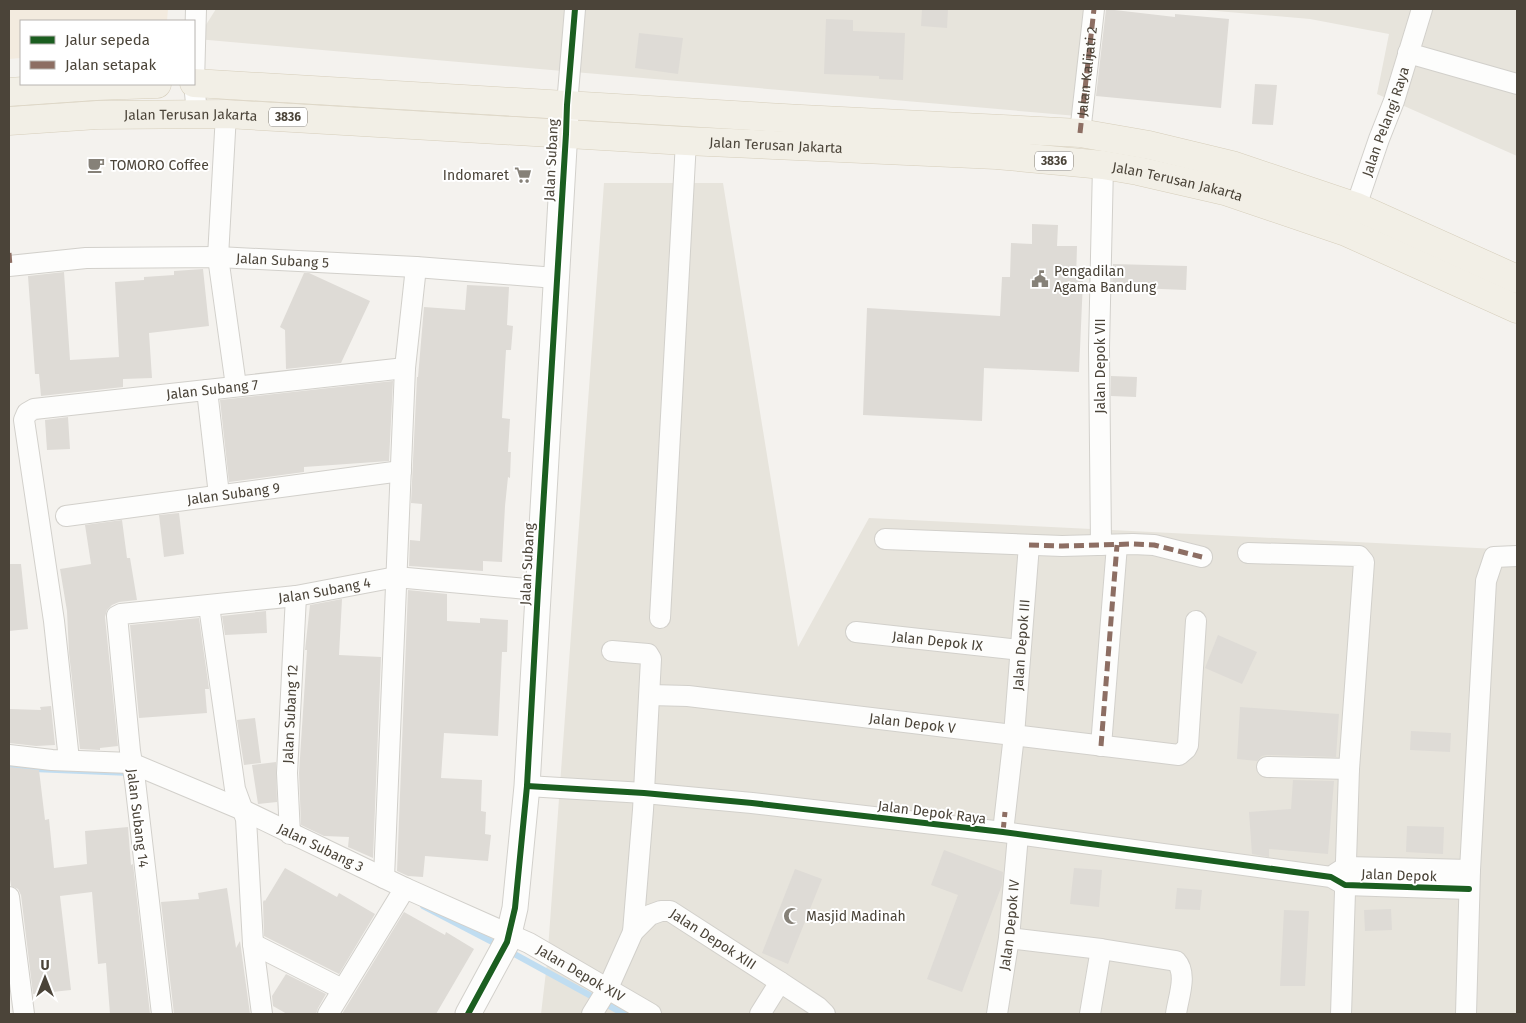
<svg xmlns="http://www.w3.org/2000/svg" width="1526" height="1023" font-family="'Fira Sans',sans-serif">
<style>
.residential{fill:#e7e4dc}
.commercial{fill:#f3ebdf}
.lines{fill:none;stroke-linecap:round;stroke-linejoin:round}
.stream{stroke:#c0ddf1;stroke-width:6}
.building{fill:#dedbd6}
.minor-casing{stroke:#d2d0cb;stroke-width:22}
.tertiary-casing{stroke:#d2d0cb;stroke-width:27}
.primary-casing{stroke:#d6cebb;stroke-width:29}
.minor{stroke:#fdfdfc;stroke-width:20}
.tertiary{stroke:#fdfdfc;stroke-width:25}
.primary{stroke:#f2efe6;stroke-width:28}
.quiet{stroke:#8d6e63;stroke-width:5;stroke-dasharray:10 5;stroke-linecap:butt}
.cycleway-casing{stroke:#fff;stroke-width:9}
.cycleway{stroke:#1b5e20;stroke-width:6}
.labels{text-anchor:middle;stroke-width:4;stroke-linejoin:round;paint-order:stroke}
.shield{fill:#fff;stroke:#817c74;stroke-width:1}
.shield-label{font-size:12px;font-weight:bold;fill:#4b4439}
.street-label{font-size:14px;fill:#4b4439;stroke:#fff}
.poi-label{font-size:14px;fill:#4b4439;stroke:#fff;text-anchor:start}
</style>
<rect width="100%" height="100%" fill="#f4f2ee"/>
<g class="residential">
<polygon points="216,9 1087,9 1077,116 197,39"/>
<polygon points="1193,9 1517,9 1517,156 1377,94 1389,34 1310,19"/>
<polygon points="604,183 723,183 798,647 869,518 1517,550 1517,1014 541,1014 547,963"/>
</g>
<polygon class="commercial" points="9,9 168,9 167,21 21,21 21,58 9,59"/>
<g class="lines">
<g class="stream">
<polyline points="9,768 130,773"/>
<polyline points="423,906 498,945"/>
<polyline points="507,950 624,1014"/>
</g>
</g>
<g class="building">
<polygon points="922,9 948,9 947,28 921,26"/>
<polygon points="1106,9 1175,17 1175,14 1229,19 1221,108 1096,96"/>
<polygon points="826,19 853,20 853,31 905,33 903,80 879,79 879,76 824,74"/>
<polygon points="639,33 683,38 678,74 635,68"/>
<polygon points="1255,84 1277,85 1273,125 1252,124"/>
<polygon points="1032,224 1058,225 1057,246 1077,246 1076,280 1083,280 1079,372 984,368 982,421 863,415 867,308 1000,316 1002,277 1010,277 1011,243 1032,244"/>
<polygon points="1113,264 1187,266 1186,290 1112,287"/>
<polygon points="203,269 209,326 149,333 152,378 123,379 123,387 41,396 39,374 35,374 28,276 64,272 70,360 119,357 115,282 144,280 144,277 174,275 174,271"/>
<polygon points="304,273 309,273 370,301 341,363 286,369 285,330 280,327"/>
<polygon points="467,285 509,287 507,325 513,326 511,350 506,350 502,418 510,419 508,452 511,452 510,478 508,477 505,506 502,562 483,561 483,571 409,566 410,540 420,541 422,504 411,503 417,377 418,377 424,307 465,310"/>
<polygon points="1111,376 1137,377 1136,397 1111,396"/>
<polygon points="393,381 389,461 304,467 304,472 229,482 220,400"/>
<polygon points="68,417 70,449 47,450 45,420"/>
<polygon points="179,513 184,554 164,557 159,515"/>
<polygon points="122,520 127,558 130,558 137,600 119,602 112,605 107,610 105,617 118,746 100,748 100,750 80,749 69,653 67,611 60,569 91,564 85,525"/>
<polygon points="9,564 21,564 28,629 9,631"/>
<polygon points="408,590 447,594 447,621 480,623 480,618 508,620 507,652 502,652 498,736 444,733 441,778 482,780 481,811 486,812 485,834 491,835 488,861 425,856 423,877 408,876 397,871"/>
<polygon points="342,599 339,655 381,657 373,858 348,847 349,837 324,836 301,825 299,773 307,650 305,650 310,605"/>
<polygon points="266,611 267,633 225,635 222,616"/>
<polygon points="199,618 209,689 205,689 207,713 139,718 130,625"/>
<polygon points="1218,635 1257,652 1242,684 1205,668"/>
<polygon points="51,706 55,745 36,746 9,743 9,709 41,710 40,707"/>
<polygon points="1240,707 1339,714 1336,757 1267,755 1262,756 1257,761 1237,759"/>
<polygon points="255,718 261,763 244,765 237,720"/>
<polygon points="1411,731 1451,733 1450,752 1410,750"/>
<polygon points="276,762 277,802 258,804 252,765"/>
<polygon points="9,767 39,770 45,820 49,819 54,868 87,864 85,831 128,827 131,865 133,864 150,1014 110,1014 106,963 98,964 92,892 60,896 71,990 33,994 21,895 18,889 11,886 9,873"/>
<polygon points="1293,780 1334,781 1328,854 1269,849 1269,857 1252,854 1249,812 1291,809"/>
<polygon points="1407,826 1444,827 1443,854 1406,852"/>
<polygon points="944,850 1003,872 1002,885 962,992 927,979 958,895 931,885"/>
<polygon points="285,868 337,897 339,893 375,914 339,974 264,936 263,902 264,900 265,901"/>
<polygon points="1074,868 1102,870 1099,907 1070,904"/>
<polygon points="795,869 822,879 788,964 762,953"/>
<polygon points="227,888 236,948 240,941 250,1014 174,1014 161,902 199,899 198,893"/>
<polygon points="1177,888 1202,890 1200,910 1175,909"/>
<polygon points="1391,909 1392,930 1365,931 1364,910"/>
<polygon points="1284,910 1309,911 1305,986 1280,986"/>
<polygon points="404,912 445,935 446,932 474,949 436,1014 342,1014"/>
<polygon points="286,974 326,994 318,1008 316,1014 287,1014 273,1006 272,996"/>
</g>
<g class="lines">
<g class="minor-casing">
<g id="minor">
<polyline points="196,9 194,83 197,113"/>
<polyline points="1408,53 1517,84"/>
<polyline points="567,105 575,9"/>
<polyline points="226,114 218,257 236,386"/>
<path id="s1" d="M1080,133L1094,9"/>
<path id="s2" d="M1352,218L1379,139L1394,101L1422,9"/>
<path id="s3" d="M9,266L86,258L218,257L416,267L556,278"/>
<polyline points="207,390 219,495"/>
<path id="s4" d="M66,516L401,471"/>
<polyline points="885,539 1062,546 1133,544 1154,545 1202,557"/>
<polyline points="1101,545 1099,348 1103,165"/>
<polyline points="1248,553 1359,556 1364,562 1349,769 1341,1014"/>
<polyline points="209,606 235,789 246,819 253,944 262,1014"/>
<polyline points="660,618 686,141"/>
<path id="s5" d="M856,632L1020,650"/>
<polyline points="612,651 648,654 651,659 643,810 633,932"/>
<path id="s6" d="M650,695L688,696L1179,755L1186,749L1188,745L1196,621"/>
<polyline points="1101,746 1117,545"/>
<path id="s7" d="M9,755L52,760L131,763L243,810L405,888L529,943L651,1014"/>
<path id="s8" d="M69,760L54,621L24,420L27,413L34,409L405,368"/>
<polyline points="1267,767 1349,769"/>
<polyline points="527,786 644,793 752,803 1003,832 1331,877 1345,885 1469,889"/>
<path id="s9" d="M1003,832L1014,735L1029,545"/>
<path id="s10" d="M290,834L287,773L296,596"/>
<polyline points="1335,874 1346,867 1470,870"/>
<polyline points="384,878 405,368 416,267"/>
<polyline points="9,897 24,1014"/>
<path d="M1009,938L1101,949L1176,961C1188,974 1178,998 1176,1014"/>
<polyline points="253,944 342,989"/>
<path id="s11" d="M162,1014L135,781L130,751L117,616L121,614L296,596L396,577L538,590"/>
<polyline points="328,1014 405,888"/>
<path id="s12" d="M592,1014L608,988L633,932L650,915L661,911H670L780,982L818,1007L825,1014"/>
<polyline points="760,1014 780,982"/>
<path id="s13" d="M997,1014L1009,938L1018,835"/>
<polyline points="1090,1014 1101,949"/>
<polyline points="1466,1014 1470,870 1486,581 1494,557 1517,556"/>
</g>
</g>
<g class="tertiary-casing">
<polyline id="tertiary" points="468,1014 507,942 515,908 527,786 566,113"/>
</g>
<g class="primary-casing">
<g id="primary">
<polyline points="194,83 801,119 1080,133 1149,145 1232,165 1357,207 1517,279"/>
<polyline points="9,92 96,86 157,84"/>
<path id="s14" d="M9,121L97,115L226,114L686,141L996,155L1103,165L1138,171L1225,191L1346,232L1517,309"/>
</g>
</g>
<use href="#minor" class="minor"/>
<use href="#tertiary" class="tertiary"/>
<use href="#primary" class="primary"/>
<g class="quiet">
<polyline points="1080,133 1094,9"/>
<polyline points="9,253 10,266"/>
<polyline points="1029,545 1062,546 1133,544 1154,545 1202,557"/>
<polyline points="1101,746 1117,545"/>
<polyline points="1003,832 1005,812"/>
</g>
<g class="cycleway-casing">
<g id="cycleway">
<polyline points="527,786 644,793 752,803 1003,832 1331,877 1345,885 1469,889"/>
<polyline points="468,1014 507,942 515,908 527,786 538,590 566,134 567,105 575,9"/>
</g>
</g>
<use href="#cycleway" class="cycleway"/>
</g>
<defs>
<g id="cafe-bare" transform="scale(1.35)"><path d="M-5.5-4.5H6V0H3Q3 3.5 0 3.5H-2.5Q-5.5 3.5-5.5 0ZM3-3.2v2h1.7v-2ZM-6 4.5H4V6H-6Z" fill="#868178" stroke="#fff" stroke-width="2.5" paint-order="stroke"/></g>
<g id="supermarket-bare" transform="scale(1.35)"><path d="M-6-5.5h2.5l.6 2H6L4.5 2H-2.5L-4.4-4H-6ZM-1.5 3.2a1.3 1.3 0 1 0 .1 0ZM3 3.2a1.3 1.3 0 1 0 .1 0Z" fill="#868178" stroke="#fff" stroke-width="2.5" paint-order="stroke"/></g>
<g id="civic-bare" transform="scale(1.35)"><path d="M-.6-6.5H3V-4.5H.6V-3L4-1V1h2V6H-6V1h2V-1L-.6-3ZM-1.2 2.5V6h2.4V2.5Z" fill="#868178" stroke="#fff" stroke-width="2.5" paint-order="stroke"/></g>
<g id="mosque-bare" transform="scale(1.35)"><path d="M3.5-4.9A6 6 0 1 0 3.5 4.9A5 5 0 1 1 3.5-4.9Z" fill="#868178" stroke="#fff" stroke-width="2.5" paint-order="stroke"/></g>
</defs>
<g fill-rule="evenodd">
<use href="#cafe-bare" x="96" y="165"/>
<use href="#supermarket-bare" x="523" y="175"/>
<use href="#civic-bare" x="1040" y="279"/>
<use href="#mosque-bare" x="792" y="916"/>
</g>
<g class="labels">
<g class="shield">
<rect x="269" y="107.5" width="38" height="19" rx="4"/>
<rect x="1035" y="151.5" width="38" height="19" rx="4"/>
</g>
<g class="shield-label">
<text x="288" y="121">3836</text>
<text x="1054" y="165">3836</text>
</g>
<g class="street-label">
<text dy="5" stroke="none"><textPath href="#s1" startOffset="62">Jalan Kalijati 2</textPath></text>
<text dy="5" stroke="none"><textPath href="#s14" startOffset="182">Jalan Terusan Jakarta</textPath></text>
<text dy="5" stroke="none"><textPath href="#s2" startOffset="102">Jalan Pelangi Raya</textPath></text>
<text dy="5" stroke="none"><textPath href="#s14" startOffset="768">Jalan Terusan Jakarta</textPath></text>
<text transform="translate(551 160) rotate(-87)" y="5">Jalan Subang</text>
<text dy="5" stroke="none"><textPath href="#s14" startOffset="1172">Jalan Terusan Jakarta</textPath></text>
<text dy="5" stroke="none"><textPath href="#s3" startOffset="274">Jalan Subang 5</textPath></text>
<text transform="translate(1100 366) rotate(-90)" y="5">Jalan Depok VII</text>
<text dy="5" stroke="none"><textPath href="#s8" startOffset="538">Jalan Subang 7</textPath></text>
<text dy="5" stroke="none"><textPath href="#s4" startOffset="169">Jalan Subang 9</textPath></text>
<text transform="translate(527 564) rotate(-87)" y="5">Jalan Subang</text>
<text dy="5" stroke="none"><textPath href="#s11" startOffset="610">Jalan Subang 4</textPath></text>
<text dy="5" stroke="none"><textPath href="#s5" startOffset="82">Jalan Depok IX</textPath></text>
<text dy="5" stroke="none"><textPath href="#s9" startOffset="188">Jalan Depok III</textPath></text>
<text dy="5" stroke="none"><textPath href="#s10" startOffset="120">Jalan Subang 12</textPath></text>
<text dy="5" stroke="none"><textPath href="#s6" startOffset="264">Jalan Depok V</textPath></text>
<text transform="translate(932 812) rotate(7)" y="5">Jalan Depok Raya</text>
<text transform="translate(138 818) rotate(83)" y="5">Jalan Subang 14</text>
<text dy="5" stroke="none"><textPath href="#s7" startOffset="330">Jalan Subang 3</textPath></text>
<text transform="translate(1399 875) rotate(2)" y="5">Jalan Depok</text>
<text dy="5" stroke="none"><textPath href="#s13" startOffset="90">Jalan Depok IV</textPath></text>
<text dy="5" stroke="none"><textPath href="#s12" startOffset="188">Jalan Depok XIII</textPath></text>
<text dy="5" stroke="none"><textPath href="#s7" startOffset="619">Jalan Depok XIV</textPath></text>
</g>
<g class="poi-label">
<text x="110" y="170">TOMORO Coffee</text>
<text x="509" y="180" text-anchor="end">Indomaret</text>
<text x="1054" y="276">Pengadilan<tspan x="1054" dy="16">Agama Bandung</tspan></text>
<text x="806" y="921">Masjid Madinah</text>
</g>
</g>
<rect width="1526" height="1023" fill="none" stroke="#4b4439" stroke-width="20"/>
<rect x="20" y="20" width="175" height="65" fill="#ffffff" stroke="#b7b4b0"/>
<rect x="30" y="36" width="25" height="8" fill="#1b5e20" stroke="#b7b4b0"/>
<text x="65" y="45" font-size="15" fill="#4b4439">Jalur sepeda</text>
<rect x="30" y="61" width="25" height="8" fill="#8d6e63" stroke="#b7b4b0"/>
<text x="65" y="70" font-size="15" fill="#4b4439">Jalan setapak</text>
<g transform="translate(45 978)" stroke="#ffffff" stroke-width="4" paint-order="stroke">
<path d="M0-4L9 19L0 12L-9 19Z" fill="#4b4439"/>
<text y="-8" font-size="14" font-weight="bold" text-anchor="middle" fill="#4b4439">U</text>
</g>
</svg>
